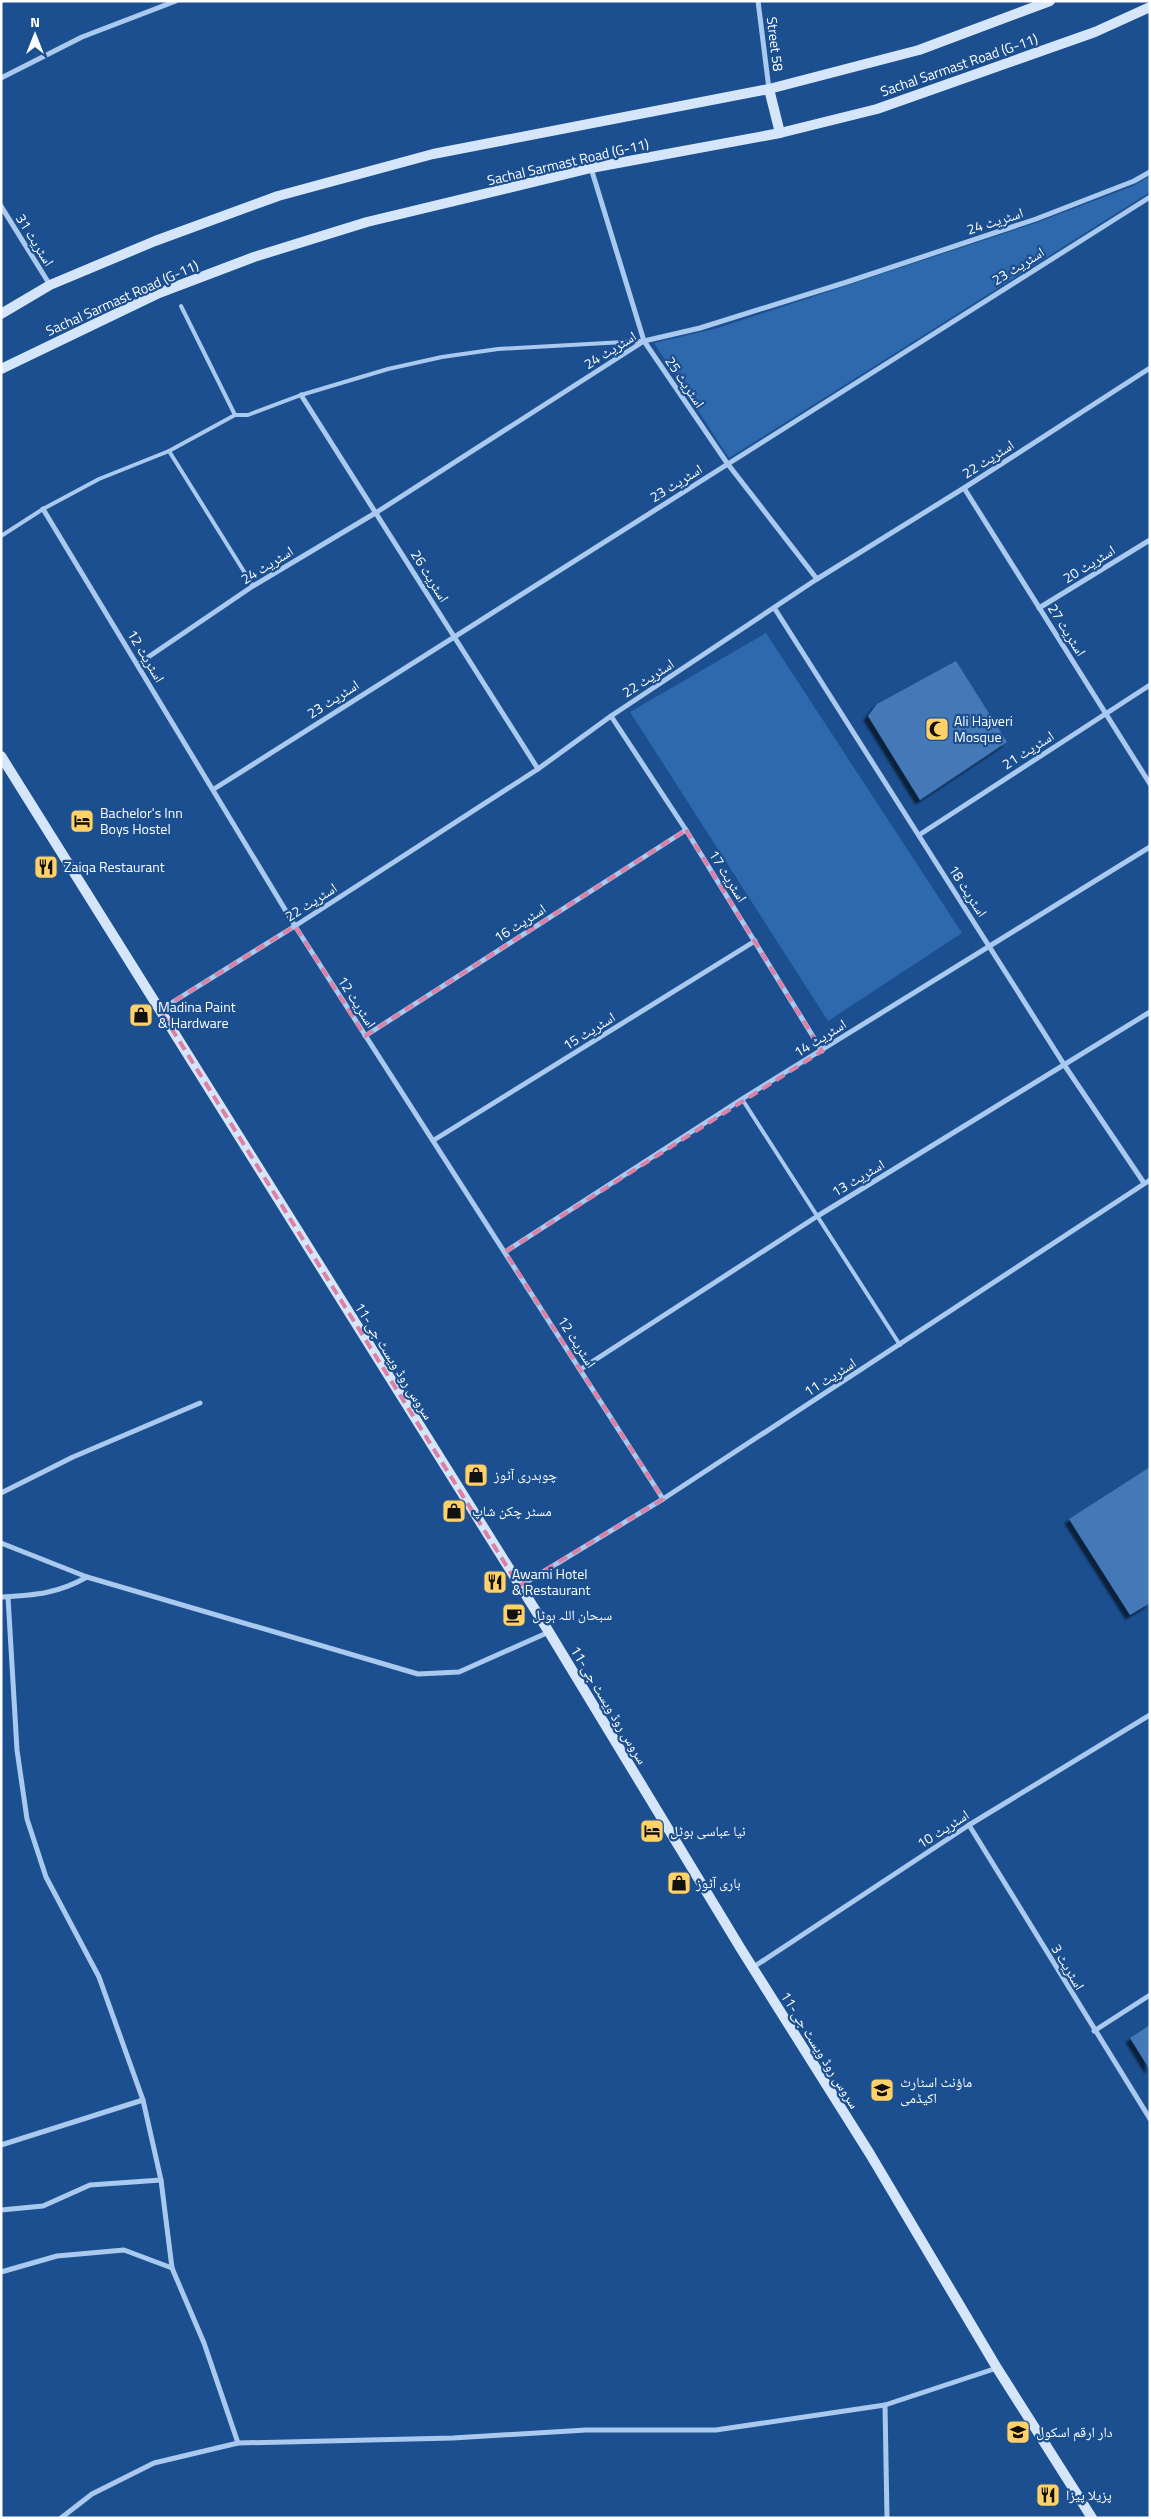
<svg xmlns="http://www.w3.org/2000/svg" width="1151" height="2519" font-family="'Titillium Web','Noto Naskh Arabic',sans-serif">
<style>
.green{fill:#2e69ad}
.building{fill:#4478b7;filter:url(#shadow)}
.lines{fill:none;stroke-linecap:round;stroke-linejoin:round}
.lane{stroke:#a9c9ee;stroke-width:4}
.street{stroke:#a9c9ee;stroke-width:5}
.secondary{stroke:#d6e6fa;stroke-width:10}
.marked{fill:none;stroke:#dd80a5;stroke-width:4;stroke-dasharray:10 6;stroke-linejoin:round}
.labels{text-anchor:middle;stroke-width:4.5;stroke-linejoin:round;paint-order:stroke}
.street-label{font-size:14px;fill:#fff;stroke:#1b4f8f}
.poi-label{font-size:14px;fill:#fff;stroke:#1b4f8f;text-anchor:start}
</style>
<defs>
<filter id="shadow"><feDropShadow dx="-4.5" dy="4.5" stdDeviation="1" flood-color="#0009"/></filter>
</defs>
<rect width="100%" height="100%" fill="#1b4f8f"/>
<g class="green">
<polygon points="1150,176 1150,192 729,458 654,343 718,328 1033,224 1133,186"/>
<polygon points="766,633 962,933 828,1021 630,712"/>
</g>
<g class="building">
<polygon points="956,661 1007,742 920,800 868,716 877,704"/>
<polygon points="1150,1467 1150,1603 1130,1615 1069,1519"/>
<polygon points="1150,2025 1150,2070 1130,2038"/>
</g>
<g class="lines">
<g class="lane">
<polyline points="181,306 235,415"/>
<polyline points="169,451 253,586"/>
<polyline points="1,536 43,509 99,479 169,451 235,415 248,415 301,395 388,369 442,357 498,349 642,341"/>
<polyline points="742,1099 900,1345"/>
</g>
<g class="street">
<polyline points="758,1 769,89"/>
<polyline points="1,78 82,37 176,1"/>
<polyline points="591,168 644,341 727,463 817,579"/>
<polyline points="1,206 50,285"/>
<polyline points="301,395 538,769"/>
<polyline points="964,488 1150,784"/>
<polyline points="43,509 295,926 663,1499"/>
<polyline points="1039,608 1150,540"/>
<polyline points="775,609 1065,1066 1144,1183"/>
<polyline points="138,664 253,586 377,512 644,341 700,328 847,282 1036,219 1134,181 1150,172"/>
<polyline points="611,716 686,830 822,1051"/>
<polyline points="214,789 1150,197"/>
<polyline points="919,835 1150,685"/>
<polyline points="160,1010 295,926 538,769 611,716 817,579 964,488 1150,368"/>
<polyline points="365,1036 686,830"/>
<polyline points="434,1140 755,941"/>
<polyline points="505,1252 742,1099 1150,847"/>
<polyline points="581,1369 816,1217 1150,1012"/>
<polyline points="1,1493 73,1457 200,1403"/>
<polyline points="1,1543 87,1577 418,1674 459,1672 549,1632"/>
<polyline points="520,1586 663,1499 1150,1180"/>
<path d="M1,1597C35,1595 57,1594 87,1577"/>
<polyline points="8,1597 17,1750 27,1819 46,1877 99,1977 143,2100 161,2180 172,2268"/>
<polyline points="969,1825 1150,2119"/>
<polyline points="752,1968 969,1825 1150,1715"/>
<polyline points="1094,2031 1150,1995"/>
<polyline points="1,2145 143,2100"/>
<polyline points="1,2210 43,2206 90,2185 161,2180"/>
<polyline points="1,2272 57,2256 124,2250 172,2268 204,2343 238,2443"/>
<polyline points="885,2405 887,2518"/>
<polyline points="61,2518 92,2494 154,2463 238,2443 453,2438 586,2430 716,2430 885,2405 997,2368"/>
</g>
<g class="secondary">
<polyline points="769,89 780,133"/>
<polyline points="1,314 50,285 155,241 278,196 433,154 769,89 919,50 1050,1"/>
<polyline points="1,369 159,293 254,257 367,222 591,168 780,133 877,109 1095,32 1150,7"/>
<polyline points="1,756 549,1632 741,1949 870,2154 997,2368 1092,2518"/>
</g>
</g>
<path class="marked" d="M686,830L822,1051L505,1252L663,1499L519,1586L160,1010L295,926L365,1036Z"/>
<defs>
<g id="mosque-square" transform="scale(1.25)"><rect x="-9" y="-9" width="18" height="18" rx="4" fill="#ffd166" stroke="#1b4f8f"/><path d="M3.5-4.9A6 6 0 1 0 3.5 4.9A5 5 0 1 1 3.5-4.9Z" fill="#111"/></g>
<g id="hotel-square" transform="scale(1.25)"><rect x="-9" y="-9" width="18" height="18" rx="4" fill="#ffd166" stroke="#1b4f8f"/><path d="M-6-4.5h1.5V1H6V5H4.5V3h-9V5H-6ZM-4 0a1.8 1.8 0 1 1 3.6 0ZM.5 0V-2.5h3Q6-2.5 6 0Z" fill="#111"/></g>
<g id="restaurant-square" transform="scale(1.25)"><rect x="-9" y="-9" width="18" height="18" rx="4" fill="#ffd166" stroke="#1b4f8f"/><path d="M-5-6h1v4h1v-4h1v4h1v-4h1v5L-1.5 .5V6h-2V.5L-5-1ZM5-6V6H3V1.5H1.5Q1.5-4 5-6Z" fill="#111"/></g>
<g id="shop-square" transform="scale(1.25)"><rect x="-9" y="-9" width="18" height="18" rx="4" fill="#ffd166" stroke="#1b4f8f"/><path d="M-5-2.5h2.3a2.7 3.5 0 0 1 5.4 0H5L5.5 6h-11ZM-1.5-2.5h3a1.5 2.3 0 0 0-3 0Z" fill="#111"/></g>
<g id="cafe-square" transform="scale(1.25)"><rect x="-9" y="-9" width="18" height="18" rx="4" fill="#ffd166" stroke="#1b4f8f"/><path d="M-5.5-4.5H6V0H3Q3 3.5 0 3.5H-2.5Q-5.5 3.5-5.5 0ZM3-3.2v2h1.7v-2ZM-6 4.5H4V6H-6Z" fill="#111"/></g>
<g id="school-square" transform="scale(1.25)"><rect x="-9" y="-9" width="18" height="18" rx="4" fill="#ffd166" stroke="#1b4f8f"/><path d="M0-5L7-2L0 1L-7-2ZM-4 1L0 2.5L4 1V4Q0 6-4 4Z" fill="#111"/></g>
</defs>
<g fill-rule="evenodd">
<use href="#mosque-square" x="937" y="729"/>
<use href="#hotel-square" x="82" y="821"/>
<use href="#restaurant-square" x="46" y="867"/>
<use href="#shop-square" x="141" y="1015"/>
<use href="#shop-square" x="476" y="1475"/>
<use href="#shop-square" x="454" y="1511"/>
<use href="#restaurant-square" x="495" y="1582"/>
<use href="#cafe-square" x="514" y="1615"/>
<use href="#hotel-square" x="652" y="1831"/>
<use href="#shop-square" x="679" y="1883"/>
<use href="#school-square" x="882" y="2090"/>
<use href="#school-square" x="1018" y="2432"/>
<use href="#restaurant-square" x="1048" y="2495"/>
</g>
<g class="labels">
<g class="street-label">
<text transform="translate(775 44) rotate(83)" y="5">Street 58</text>
<text transform="translate(959 65) rotate(-19)" y="5">Sachal Sarmast Road (G-11)</text>
<text transform="translate(568 162) rotate(-13)" y="5">Sachal Sarmast Road (G-11)</text>
<text transform="translate(995 221) rotate(-18)" y="5">اسٹریٹ 24</text>
<text transform="translate(35 240) rotate(58)" y="5">اسٹریٹ 31</text>
<text transform="translate(1018 266) rotate(-32)" y="5">اسٹریٹ 23</text>
<text transform="translate(122 298) rotate(-24)" y="5">Sachal Sarmast Road (G-11)</text>
<text transform="translate(610 350) rotate(-32)" y="5">اسٹریٹ 24</text>
<text transform="translate(685 382) rotate(56)" y="5">اسٹریٹ 25</text>
<text transform="translate(988 459) rotate(-33)" y="5">اسٹریٹ 22</text>
<text transform="translate(676 483) rotate(-32)" y="5">اسٹریٹ 23</text>
<text transform="translate(1089 564) rotate(-32)" y="5">اسٹریٹ 20</text>
<text transform="translate(267 565) rotate(-32)" y="5">اسٹریٹ 24</text>
<text transform="translate(430 576) rotate(58)" y="5">اسٹریٹ 26</text>
<text transform="translate(1067 630) rotate(58)" y="5">اسٹریٹ 27</text>
<text transform="translate(146 656) rotate(59)" y="5">اسٹریٹ 12</text>
<text transform="translate(648 678) rotate(-33)" y="5">اسٹریٹ 22</text>
<text transform="translate(333 699) rotate(-33)" y="5">اسٹریٹ 23</text>
<text transform="translate(1028 750) rotate(-33)" y="5">اسٹریٹ 21</text>
<text transform="translate(728 876) rotate(58)" y="5">اسٹریٹ 17</text>
<text transform="translate(968 891) rotate(57)" y="5">اسٹریٹ 18</text>
<text transform="translate(311 902) rotate(-33)" y="5">اسٹریٹ 22</text>
<text transform="translate(520 923) rotate(-33)" y="5">اسٹریٹ 16</text>
<text transform="translate(357 1002) rotate(57)" y="5">اسٹریٹ 12</text>
<text transform="translate(589 1031) rotate(-32)" y="5">اسٹریٹ 15</text>
<text transform="translate(820 1038) rotate(-32)" y="5">اسٹریٹ 14</text>
<text transform="translate(858 1178) rotate(-31)" y="5">اسٹریٹ 13</text>
<text transform="translate(577 1342) rotate(57)" y="5">اسٹریٹ 12</text>
<text transform="translate(394 1361) rotate(58)" y="5">سروس روڈ ویسٹ جی-11</text>
<text transform="translate(830 1377) rotate(-33)" y="5">اسٹریٹ 11</text>
<text transform="translate(609 1705) rotate(59)" y="5">سروس روڈ ویسٹ جی-11</text>
<text transform="translate(943 1829) rotate(-33)" y="5">اسٹریٹ 10</text>
<text transform="translate(1068 1967) rotate(59)" y="5">اسٹریٹ 3</text>
<text transform="translate(820 2050) rotate(58)" y="5">سروس روڈ ویسٹ جی-11</text>
</g>
<g class="poi-label">
<text x="954" y="726">Ali Hajveri<tspan x="954" dy="16">Mosque</tspan></text>
<text x="100" y="818">Bachelor's Inn<tspan x="100" dy="16">Boys Hostel</tspan></text>
<text x="64" y="872">Zaiqa Restaurant</text>
<text x="158" y="1012">Madina Paint<tspan x="158" dy="16">&amp; Hardware</tspan></text>
<text x="494" y="1480">چوہدری آٹوز</text>
<text x="472" y="1516">مسٹر چکن شاپ</text>
<text x="512" y="1579">Awami Hotel<tspan x="512" dy="16">&amp; Restaurant</tspan></text>
<text x="532" y="1620">سبحان اللہ ہوٹل</text>
<text x="670" y="1836">نیا عباسی ہوٹل</text>
<text x="696" y="1888">باری آٹوز</text>
<text x="900" y="2087">ماؤنٹ اسٹارٹ<tspan x="900" dy="16">اکیڈمی</tspan></text>
<text x="1036" y="2437">دار ارقم اسکول</text>
<text x="1066" y="2500">پزیلا پیزا</text>
</g>
</g>
<rect width="1151" height="2519" fill="none" stroke="#ffffff" stroke-width="5"/>
<g transform="translate(35 35)" stroke="#1b4f8f" stroke-width="4" paint-order="stroke">
<path d="M0-4L9 19L0 12L-9 19Z" fill="#ffffff"/>
<text y="-8" font-size="14" font-weight="bold" text-anchor="middle" fill="#ffffff">N</text>
</g>
</svg>
